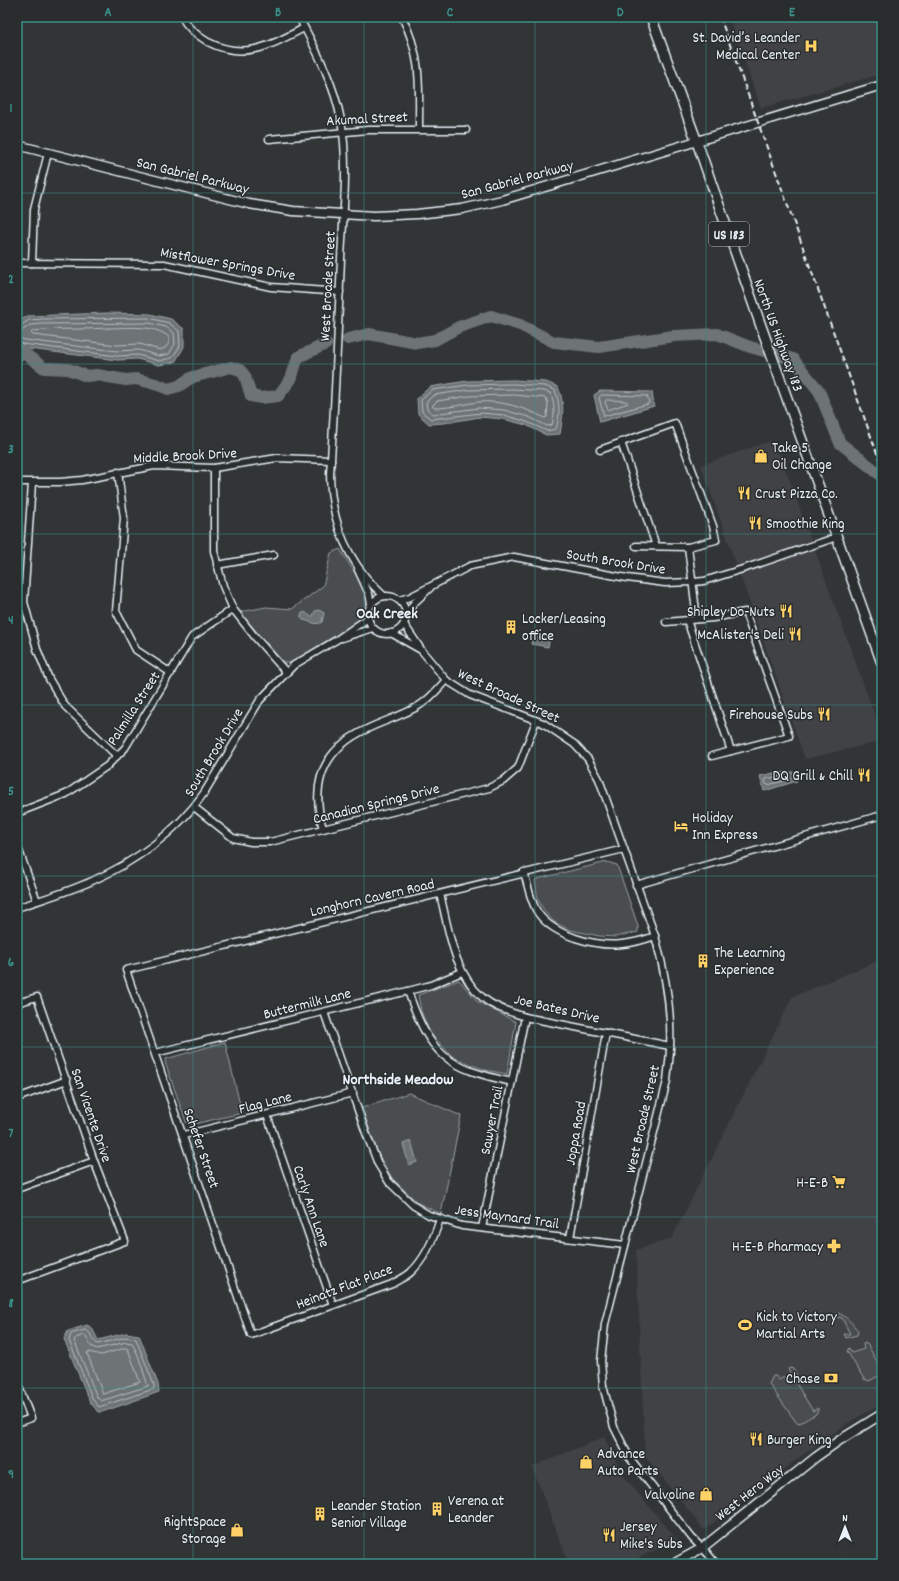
<svg xmlns="http://www.w3.org/2000/svg" width="899" height="1581" font-family="Dekko,sans-serif">
<style>
.built{fill:#3f4244}
.green{fill:#494d4f;stroke:#989fa4}
.water{fill:#6e7376;stroke:#9fa5aa}
.lines{fill:none;stroke-linecap:round;stroke-linejoin:round}
.shore{stroke:#b7bfc4;stroke-width:1}
.river{stroke:#6e7376;stroke-width:12}
.street-casing{stroke:#e8f1f8;stroke-width:9}
.secondary-casing{stroke:#e8f1f8;stroke-width:11}
.primary-casing{stroke:#e8f1f8;stroke-width:12}
.street{stroke:#2a2d2e;stroke-width:6}
.secondary{stroke:#2a2d2e;stroke-width:8}
.primary{stroke:#2a2d2e;stroke-width:9}
.rail{stroke:#e8f1f8;stroke-width:2;stroke-dasharray:6 3;stroke-linecap:butt}
.grid{fill:none;stroke:#3a8f8a;stroke-width:1;stroke-opacity:0.55}
.labels{text-anchor:middle;stroke-width:3;stroke-linejoin:round;paint-order:stroke}
.shield{fill:#2a2d2e;stroke:#afb6bb;stroke-width:1}
.shield-label{font-size:14px;font-weight:bold;fill:#e8f1f8}
.poi-label{font-size:15px;fill:#e8f1f8;stroke:#2a2d2e;text-anchor:start}
.street-label{font-size:15px;fill:#e8f1f8;stroke:#2a2d2e}
.neighbourhood-label{font-size:16px;font-weight:bold;fill:#e8f1f8;stroke:#2a2d2e}
.neatline{fill:none;stroke:#3a8f8a;stroke-width:1.5}
.grid-label{font-size:13px;text-anchor:middle;font-weight:bold;fill:#3a8f8a}
</style>
<rect width="100%" height="100%" fill="#323536"/>
<filter id="ink" filterUnits="userSpaceOnUse"><feTurbulence type="fractalNoise" baseFrequency=".025" numOctaves="2"/><feDisplacementMap in="SourceGraphic" scale="8" xChannelSelector="R" yChannelSelector="G"/><feConvolveMatrix kernelMatrix="1 2 1 2 8 2 1 2 1" color-interpolation-filters="sRGB"/></filter>
<g filter="url(#ink)">
<g class="built">
<polygon points="729,17 882,17 882,74 761,108"/>
<polygon points="767,442 774,442 777,453 780,454 882,735 882,741 805,759 701,465"/>
<polygon points="882,959 882,1403 848,1423 800,1457 704,1530 645,1456 636,1250 672,1238 792,997"/>
<polygon points="604,1437 622,1474 677,1540 625,1564 569,1564 532,1467"/>
<polygon points="844,1558 882,1561 882,1564 839,1564 840,1560"/>
</g>
<g class="green">
<polygon points="340,549 366,591 368,603 365,614 361,620 290,663 284,663 248,622 240,612 266,607 292,609 323,586 331,553"/>
<polygon points="607,862 617,865 638,926 638,932 615,937 599,936 570,930 554,922 545,912 538,900 535,880 537,879"/>
<polygon points="459,980 478,1002 516,1022 507,1074 485,1070 453,1057 430,1033 421,1011 418,995"/>
<polygon points="225,1042 242,1113 190,1125 186,1122 165,1062 166,1059"/>
<polygon points="409,1093 461,1116 441,1214 418,1203 392,1178 378,1154 362,1108"/>
<path d="M838,1313C846,1316 853,1324 858,1331L857,1335L846,1338L844,1334H850L842,1318L836,1317Z"/>
<polygon points="865,1343 868,1345 881,1370 880,1375 869,1381 864,1379 847,1351 849,1348 852,1353 864,1349 863,1344"/>
<polygon points="790,1368 793,1369 798,1377 794,1380 813,1411 818,1408 818,1410 816,1414 800,1423 796,1422 769,1384 773,1376 776,1376 778,1380 790,1374 788,1369"/>
</g>
<g class="water">
<polygon points="108,313 150,314 171,319 184,329 184,347 175,362 159,365 137,359 117,360 21,348 17,345 17,323 27,316"/>
<path d="M514,380L546,382L558,387C565,404 563,415 560,434L546,435L526,425L503,419L480,417L444,423L429,424L418,414L417,398L430,387L467,381Z"/>
<polygon points="600,391 652,392 654,406 600,422 594,395"/>
<path d="M319,610L324,613L322,622C316,626 309,621 303,620L301,617V614L305,612L310,616H313L315,611Z"/>
<polygon points="533,635 550,638 548,647 531,644"/>
<polygon points="793,772 797,781 764,791 760,776 774,773"/>
<polygon points="411,1141 417,1162 409,1165 403,1144"/>
<polygon points="87,1325 92,1328 98,1340 126,1333 139,1335 158,1384 159,1392 102,1412 98,1412 90,1402 64,1339 68,1331"/>
</g>
<g class="lines">
<g class="shore">
<polyline points="17,326 20,326 29,320 43,319 149,318 169,323 179,331 180,346 172,358 159,361 138,355 117,356 23,344 17,342"/>
<path d="M109,328C127,328 154,324 169,337V343L165,348L160,350L140,344L117,345L33,335L31,333L33,331C58,328 83,330 109,328Z"/>
<polyline points="17,331 23,330 30,325 43,324 149,323 166,327 174,333 175,344 169,354 159,356 139,350 117,351 25,340 17,337"/>
<path d="M514,384L545,386L555,390C560,403 560,416 556,429L547,431L527,422L504,415L481,413L431,419L422,412L421,400L432,390L468,385Z"/>
<path d="M514,389L544,391L550,393C555,403 555,414 552,425L547,426L529,417L504,410L479,408L433,414L427,409L426,402L434,395L468,390Z"/>
<path d="M514,395L546,398L548,403L547,417L545,418C525,408 501,400 478,402C464,404 449,408 435,408L432,406L437,401L469,396Z"/>
<polygon points="602,395 647,396 649,402 648,404 604,416 599,398"/>
<polygon points="607,400 626,401 628,403 608,410 605,402"/>
<polygon points="786,776 788,778 787,780 768,785 766,784 765,781 766,779"/>
<path d="M86,1330C92,1333 92,1341 98,1344L126,1337L136,1339L154,1385V1389L99,1407L93,1400L69,1340L71,1334Z"/>
<polygon points="85,1335 91,1346 97,1349 126,1342 132,1343 138,1355 148,1386 101,1401 97,1397 74,1340 76,1338"/>
<polygon points="126,1348 128,1349 140,1382 103,1394 87,1353 89,1352 101,1355"/>
</g>
<g class="river">
<polyline points="348,339 369,334 417,343 435,340 459,327 491,316 520,325 554,342 599,347 674,336 717,334 750,347 793,359 819,391 840,443 882,476"/>
<polyline points="17,357 24,353 44,368 68,369 87,376 97,375 126,380 136,379 156,384 168,389 179,386 186,381 193,377 231,367 240,370 245,376 251,396 261,398 278,396 291,379 298,357 326,344"/>
</g>
<g class="street-casing">
<g id="street">
<path d="M182,17C187,28 198,36 208,42C245,61 271,45 304,28"/>
<path d="M299,17C316,50 334,83 341,120C349,162 343,216 341,259C338,331 335,402 330,474C331,522 347,563 384,596"/>
<path d="M402,17C422,56 419,86 419,129"/>
<polyline points="269,139 368,130 466,130"/>
<polyline points="17,263 164,264 271,287 340,292"/>
<polyline points="32,263 34,209 48,153"/>
<polyline points="621,442 656,546"/>
<polyline points="600,450 675,423 713,526 716,540 688,547 636,546"/>
<polyline points="214,468 214,551 223,586 233,609 255,637 286,672"/>
<polyline points="118,472 124,518 116,611 136,650 171,673"/>
<polyline points="17,482 60,482 82,480 154,466 214,468 277,458 331,460"/>
<polyline points="32,483 24,602 37,649 49,679 65,706 117,756"/>
<polyline points="688,547 697,619"/>
<polyline points="217,565 274,555"/>
<polyline points="358,570 369,594 371,604"/>
<circle cx="387" cy="615" r="19"/>
<polyline points="399,600 410,597 470,566 514,557 627,578 665,583 693,582 704,581 746,568 837,537"/>
<polyline points="406,615 414,603 430,588"/>
<polyline points="687,620 731,751"/>
<polyline points="666,622 713,618 745,612 789,736 712,756"/>
<path d="M404,624L422,651L446,680L470,695L543,723L574,744L588,759L599,779L655,936C665,972 672,1009 670,1047C670,1058 668,1069 667,1081L605,1324L601,1361L603,1386L614,1427L629,1457L692,1538L708,1554L716,1564"/>
<polyline points="391,633 421,650"/>
<polyline points="342,638 373,628"/>
<polyline points="194,807 233,838 251,842 270,842 489,788 503,781 518,768 536,721"/>
<polyline points="17,813 66,794 107,766 125,748 192,637 233,609"/>
<path d="M323,829C310,783 323,749 367,729C383,721 405,715 420,705C430,699 438,689 446,680"/>
<polyline points="17,845 37,901"/>
<path d="M524,872C528,886 530,901 538,913C554,936 596,947 622,944C633,943 644,940 655,936"/>
<polyline points="636,885 882,815"/>
<path d="M440,894C449,930 453,972 483,998C495,1008 511,1012 525,1017L670,1046"/>
<path d="M17,908C42,899 68,892 92,881C135,862 177,832 204,793L260,700L294,665L338,639L368,618"/>
<path d="M408,991C430,1056 447,1068 512,1082"/>
<polyline points="17,1003 37,997 94,1161 125,1241 17,1281"/>
<polyline points="324,1012 366,1133 378,1164 389,1182 414,1206 429,1215 462,1226 625,1245"/>
<polyline points="155,1053 408,991 431,985 462,972"/>
<polyline points="17,1098 67,1080"/>
<polyline points="267,1115 333,1305"/>
<polyline points="184,1135 353,1093"/>
<polyline points="17,1189 94,1161"/>
<path d="M440,1219C434,1238 426,1258 411,1272C406,1277 398,1280 392,1284L251,1335L126,970L624,849"/>
<polyline points="482,1228 525,1017"/>
<polyline points="570,1238 606,1033"/>
<polyline points="17,1382 31,1418 17,1423"/>
</g>
</g>
<g class="secondary-casing">
<g id="secondary">
<polyline points="17,145 249,204 293,211 374,216 417,214 462,209 502,200 882,85"/>
<polyline points="673,1564 702,1548 816,1457 840,1440 882,1414"/>
</g>
</g>
<g class="primary-casing">
<polyline id="primary" points="651,17 697,142 761,326 882,663"/>
</g>
<use href="#street" class="street"/>
<use href="#secondary" class="secondary"/>
<use href="#primary" class="primary"/>
<polyline class="rail" points="720,17 882,467"/>
</g>
</g>
<path class="grid" d="M193,17V1564M364,17V1564M535,17V1564M706,17V1564M17,193H882M17,364H882M17,534H882M17,705H882M17,876H882M17,1047H882M17,1217H882M17,1388H882"/>
<defs>
<g id="hospital-bare" transform="scale(1.08)"><path d="M-5-5h3v3.5h4V-5h3V5h-3V1.5h-4V5h-3Z" fill="#ffd166" stroke="#2a2d2e" stroke-width="2.5" paint-order="stroke"/></g>
<g id="shop-bare" transform="scale(1.08)"><path d="M-5-2.5h2.3a2.7 3.5 0 0 1 5.4 0H5L5.5 6h-11ZM-1.5-2.5h3a1.5 2.3 0 0 0-3 0Z" fill="#ffd166" stroke="#2a2d2e" stroke-width="2.5" paint-order="stroke"/></g>
<g id="restaurant-bare" transform="scale(1.08)"><path d="M-5-6h1v4h1v-4h1v4h1v-4h1v5L-1.5 .5V6h-2V.5L-5-1ZM5-6V6H3V1.5H1.5Q1.5-4 5-6Z" fill="#ffd166" stroke="#2a2d2e" stroke-width="2.5" paint-order="stroke"/></g>
<g id="building-bare" transform="scale(1.08)"><path d="M-4-6H4V6H1V3H-1V6H-4ZM-2.5-4.3h1.7v1.8h-1.7ZM.8-4.3h1.7v1.8H.8ZM-2.5-1h1.7V.8h-1.7ZM.8-1h1.7V.8H.8Z" fill="#ffd166" stroke="#2a2d2e" stroke-width="2.5" paint-order="stroke"/></g>
<g id="hotel-bare" transform="scale(1.08)"><path d="M-6-4.5h1.5V1H6V5H4.5V3h-9V5H-6ZM-4 0a1.8 1.8 0 1 1 3.6 0ZM.5 0V-2.5h3Q6-2.5 6 0Z" fill="#ffd166" stroke="#2a2d2e" stroke-width="2.5" paint-order="stroke"/></g>
<g id="supermarket-bare" transform="scale(1.08)"><path d="M-6-5.5h2.5l.6 2H6L4.5 2H-2.5L-4.4-4H-6ZM-1.5 3.2a1.3 1.3 0 1 0 .1 0ZM3 3.2a1.3 1.3 0 1 0 .1 0Z" fill="#ffd166" stroke="#2a2d2e" stroke-width="2.5" paint-order="stroke"/></g>
<g id="pharmacy-bare" transform="scale(1.08)"><path d="M-2-6h4v4h4v4h-4v4h-4v-4h-4v-4h4Z" fill="#ffd166" stroke="#2a2d2e" stroke-width="2.5" paint-order="stroke"/></g>
<g id="stadium-bare" transform="scale(1.08)"><path d="M0-5a6.5 5 0 1 0 0 10a6.5 5 0 1 0 0-10ZM-3.5-1.8h7v3.6h-7Z" fill="#ffd166" stroke="#2a2d2e" stroke-width="2.5" paint-order="stroke"/></g>
<g id="bank-bare" transform="scale(1.08)"><path d="M-6-4H6V4H-6ZM0-2.3a2.3 2.3 0 1 0 0 4.6a2.3 2.3 0 1 0 0-4.6Z" fill="#ffd166" stroke="#2a2d2e" stroke-width="2.5" paint-order="stroke"/></g>
</defs>
<g fill-rule="evenodd">
<use href="#hospital-bare" x="811" y="46"/>
<use href="#shop-bare" x="761" y="456"/>
<use href="#restaurant-bare" x="744" y="493"/>
<use href="#restaurant-bare" x="755" y="523"/>
<use href="#restaurant-bare" x="786" y="611"/>
<use href="#building-bare" x="511" y="627"/>
<use href="#restaurant-bare" x="795" y="634"/>
<use href="#restaurant-bare" x="824" y="714"/>
<use href="#restaurant-bare" x="864" y="775"/>
<use href="#hotel-bare" x="681" y="826"/>
<use href="#building-bare" x="703" y="961"/>
<use href="#supermarket-bare" x="839" y="1182"/>
<use href="#pharmacy-bare" x="834" y="1246"/>
<use href="#stadium-bare" x="745" y="1325"/>
<use href="#bank-bare" x="831" y="1378"/>
<use href="#restaurant-bare" x="756" y="1439"/>
<use href="#shop-bare" x="586" y="1462"/>
<use href="#shop-bare" x="706" y="1494"/>
<use href="#building-bare" x="437" y="1509"/>
<use href="#building-bare" x="320" y="1514"/>
<use href="#shop-bare" x="237" y="1530"/>
<use href="#restaurant-bare" x="609" y="1535"/>
</g>
<g class="labels">
<rect class="shield" x="709" y="222" width="40" height="24" rx="3"/>
<g class="shield-label">
<text x="729" y="239">US 183</text>
</g>
<g class="poi-label">
<text x="800" y="42" text-anchor="end">St. David’s Leander<tspan x="800" dy="17">Medical Center</tspan></text>
<text x="772" y="452">Take 5<tspan x="772" dy="17">Oil Change</tspan></text>
<text x="755" y="498">Crust Pizza Co.</text>
<text x="766" y="528">Smoothie King</text>
<text x="775" y="616" text-anchor="end">Shipley Do-Nuts</text>
<text x="522" y="623">Locker/Leasing<tspan x="522" dy="17">office</tspan></text>
<text x="784" y="639" text-anchor="end">McAlister's Deli</text>
<text x="813" y="719" text-anchor="end">Firehouse Subs</text>
<text x="853" y="780" text-anchor="end">DQ Grill &amp; Chill</text>
<text x="692" y="822">Holiday<tspan x="692" dy="17">Inn Express</tspan></text>
<text x="714" y="957">The Learning<tspan x="714" dy="17">Experience</tspan></text>
<text x="828" y="1187" text-anchor="end">H-E-B</text>
<text x="823" y="1251" text-anchor="end">H-E-B Pharmacy</text>
<text x="756" y="1321">Kick to Victory<tspan x="756" dy="17">Martial Arts</tspan></text>
<text x="820" y="1383" text-anchor="end">Chase</text>
<text x="767" y="1444">Burger King</text>
<text x="597" y="1458">Advance<tspan x="597" dy="17">Auto Parts</tspan></text>
<text x="695" y="1499" text-anchor="end">Valvoline</text>
<text x="448" y="1505">Verena at<tspan x="448" dy="17">Leander</tspan></text>
<text x="331" y="1510">Leander Station<tspan x="331" dy="17">Senior Village</tspan></text>
<text x="226" y="1526" text-anchor="end">RightSpace<tspan x="226" dy="17">Storage</tspan></text>
<text x="620" y="1531">Jersey<tspan x="620" dy="17">Mike's Subs</tspan></text>
</g>
<g class="street-label">
<text transform="translate(367 118) rotate(-3)" y="5">Akumal Street</text>
<text transform="translate(193 175) rotate(14)" y="5">San Gabriel Parkway</text>
<text transform="translate(517 179) rotate(-15)" y="5">San Gabriel Parkway</text>
<text transform="translate(228 263) rotate(10)" y="5">Mistflower Springs Drive</text>
<text transform="translate(327 286) rotate(-87)" y="5">West Broade Street</text>
<text transform="translate(779 335) rotate(70)" y="5">North US Highway 183</text>
<text transform="translate(185 455) rotate(-3)" y="5">Middle Brook Drive</text>
<text transform="translate(616 561) rotate(9)" y="5">South Brook Drive</text>
<text transform="translate(509 695) rotate(25)" y="5">West Broade Street</text>
<text transform="translate(133 708) rotate(-57)" y="5">Palmilla Street</text>
<text transform="translate(213 752) rotate(-59)" y="5">South Brook Drive</text>
<text transform="translate(376 803) rotate(-14)" y="5">Canadian Springs Drive</text>
<text transform="translate(372 897) rotate(-13)" y="5">Longhorn Cavern Road</text>
<text transform="translate(307 1003) rotate(-14)" y="5">Buttermilk Lane</text>
<text transform="translate(557 1008) rotate(13)" y="5">Joe Bates Drive</text>
<text transform="translate(265 1102) rotate(-14)" y="5">Flag Lane</text>
<text transform="translate(92 1115) rotate(71)" y="5">San Vicente Drive</text>
<text transform="translate(642 1119) rotate(-77)" y="5">West Broade Street</text>
<text transform="translate(491 1120) rotate(-79)" y="5">Sawyer Trail</text>
<text transform="translate(575 1133) rotate(-80)" y="5">Joppa Road</text>
<text transform="translate(202 1148) rotate(71)" y="5">Schefer Street</text>
<text transform="translate(312 1206) rotate(71)" y="5">Carly Ann Lane</text>
<text transform="translate(507 1216) rotate(8)" y="5">Jess Maynard Trail</text>
<text transform="translate(344 1286) rotate(-21)" y="5">Heinatz Flat Place</text>
<text transform="translate(749 1492) rotate(-38)" y="5">West Hero Way</text>
</g>
<g class="neighbourhood-label">
<text x="387" y="618">Oak Creek</text>
<text x="398" y="1084">Northside Meadow</text>
</g>
</g>
<rect width="899" height="1581" fill="none" stroke="#2a2d2e" stroke-width="44"/>
<g transform="translate(845 1527)" stroke="#2a2d2e" stroke-width="3" paint-order="stroke">
<path d="M0-3L7 15L0 10L-7 15Z" fill="#e8f1f8"/>
<text y="-6" font-size="11" font-weight="bold" text-anchor="middle" fill="#e8f1f8">N</text>
</g>
<rect x="22" y="22" width="855" height="1537" class="neatline"/>
<g class="grid-label">
<text x="108" y="16">A</text>
<text x="278" y="16">B</text>
<text x="450" y="16">C</text>
<text x="620" y="16">D</text>
<text x="792" y="16">E</text>
<text x="11" y="112">1</text>
<text x="11" y="283">2</text>
<text x="11" y="453">3</text>
<text x="11" y="624">4</text>
<text x="11" y="795">5</text>
<text x="11" y="966">6</text>
<text x="11" y="1137">7</text>
<text x="11" y="1307">8</text>
<text x="11" y="1478">9</text>
</g>
</svg>
